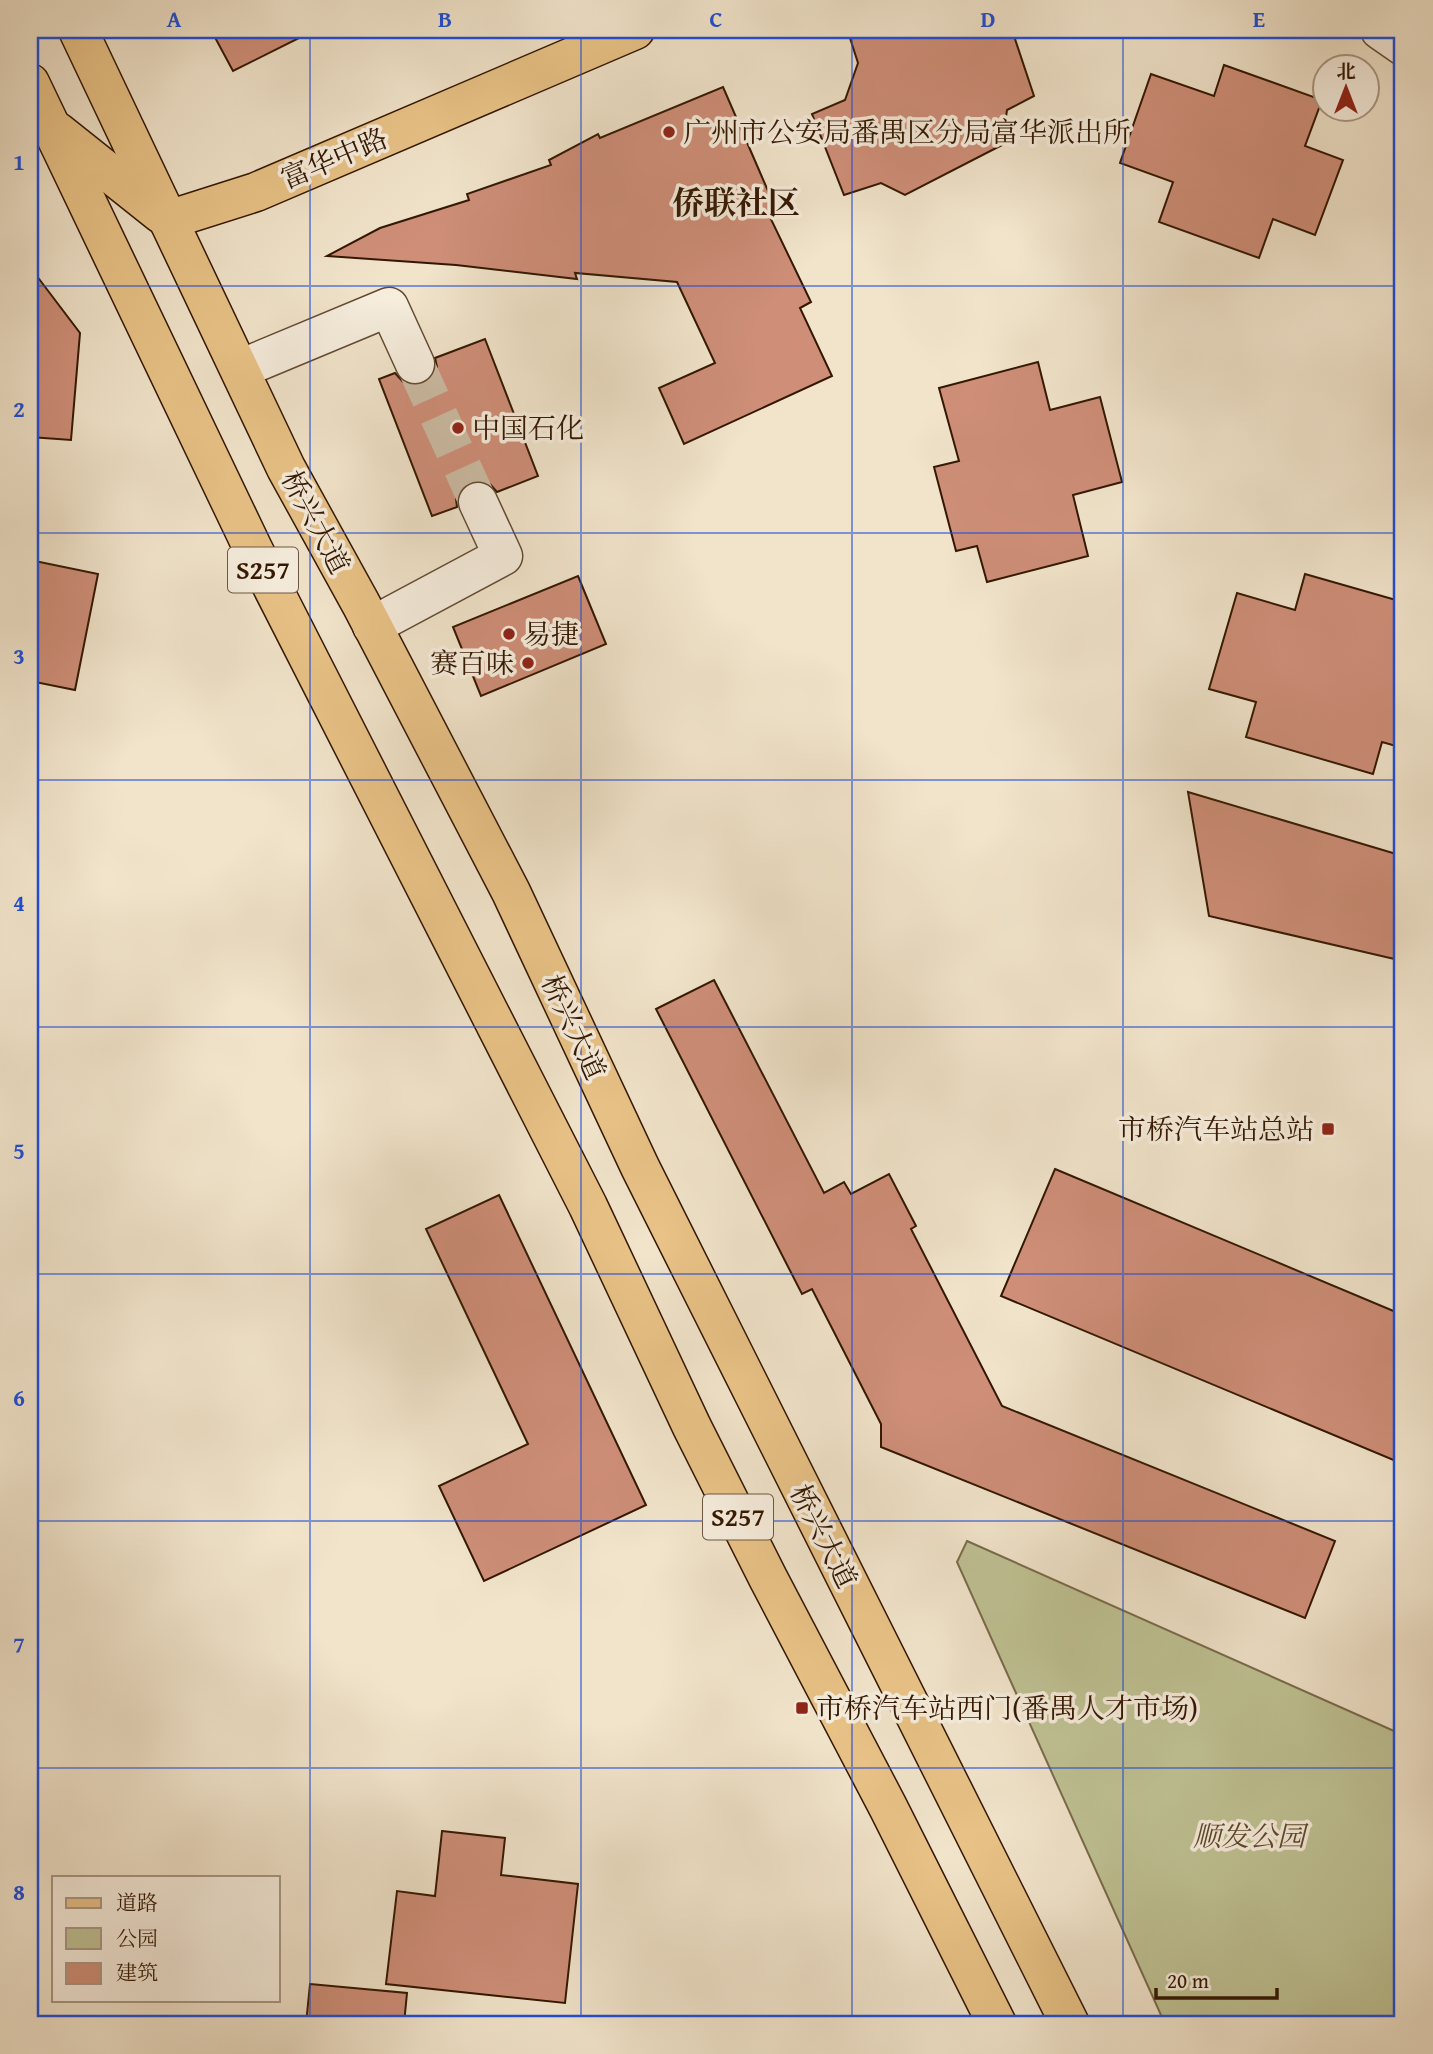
<svg xmlns="http://www.w3.org/2000/svg" width="1433" height="2054" font-family="'Gentium Book Plus','Noto Serif SC',serif">
<style>
.green{fill:#bfc294;stroke:#796c4a;stroke-width:2}
.building{fill:#ce8e78;stroke:#331701;stroke-width:2}
.lines{fill:none;stroke-linecap:round;stroke-linejoin:round}
.minor-tunnel{stroke:#cbbba3;stroke-width:38;stroke-dasharray:38 19;stroke-linecap:butt}
.minor-casing{stroke:#624a34;stroke-width:41}
.major-casing{stroke:#331701;stroke-width:41}
.minor{stroke:#f6eddd;stroke-width:38}
.major{stroke:#e8c286;stroke-width:38}
.grid{fill:none;stroke:#1d4ed8;stroke-width:2;stroke-opacity:0.55}
.poi-dot{fill:#8f2418;stroke:#f6eddd;stroke-width:2.5}
.labels{text-anchor:middle;stroke-width:7;stroke-linejoin:round;paint-order:stroke}
.shield{fill:#f6eddd;stroke:#6e5743;stroke-width:2}
.shield-label{font-size:26px;font-weight:bold;fill:#331701}
.poi-label{font-size:28px;fill:#331701;stroke:#f6eddd;text-anchor:start}
.street-label{font-size:28px;fill:#331701;stroke:#f6eddd}
.park-label{font-size:28px;font-style:italic;fill:#5d4a2d;stroke:#f6eddd}
.quarter-label{font-size:32px;font-weight:bold;fill:#331701;stroke:#f6eddd}
.neatline{fill:none;stroke:#1d4ed8;stroke-width:2.5}
.grid-label{font-size:23px;text-anchor:middle;font-weight:bold;fill:#1d4ed8}
</style>
<rect width="100%" height="100%" fill="#f1e4cb"/>
<filter id="stains"><feTurbulence type="fractalNoise" baseFrequency=".00286" numOctaves="4"/><feColorMatrix values="0 0 0 0 .2 0 0 0 0 .09 0 0 0 0 .02 0 0 0 .5 -.17"/></filter>
<radialGradient id="worn" r=".72"><stop offset=".6" stop-color="#630" stop-opacity="0"/><stop offset="1" stop-color="#630" stop-opacity=".3"/></radialGradient>
<polygon class="green" points="967,1541 1403,1735 1403,1958 1398,2024 1165,2024 957,1562"/>
<g class="building">
<polygon points="211,30 315,30 233,71"/>
<polygon points="868,30 967,30 977,33 983,30 1012,30 1034,96 1007,110 1002,145 905,195 881,183 844,195 812,114 845,100 858,63 850,38"/>
<polygon points="1224,65 1322,100 1305,146 1343,160 1315,235 1273,219 1259,258 1159,222 1173,182 1120,163 1151,74 1214,96"/>
<polygon points="723,87 775,207 767,211 811,302 800,308 832,376 684,444 659,388 715,363 677,282 575,273 577,279 456,265 327,256 380,228 469,200 467,194 551,165 549,160 598,134 600,138"/>
<polygon points="30,267 80,333 71,440 30,437"/>
<polygon points="485,339 538,476 497,492 490,484 481,480 469,482 460,490 456,499 457,507 432,516 379,379 395,373 403,382 414,386 423,384 433,376 437,367 435,358"/>
<polygon points="1038,362 1050,410 1100,397 1122,482 1073,495 1088,556 987,582 977,546 956,551 934,467 959,461 939,388"/>
<polygon points="30,560 98,574 75,690 30,681"/>
<polygon points="1305,574 1403,602 1403,748 1382,742 1373,774 1246,737 1256,702 1209,689 1237,593 1295,610"/>
<polygon points="578,576 606,644 481,696 453,627"/>
<polygon points="1188,792 1403,856 1403,961 1209,916"/>
<polygon points="714,980 824,1193 844,1182 851,1194 889,1174 916,1226 911,1229 1002,1406 1335,1541 1305,1618 881,1447 881,1424 812,1289 802,1294 656,1009"/>
<polygon points="1055,1169 1403,1315 1403,1464 1001,1296"/>
<polygon points="499,1195 646,1505 484,1581 439,1486 528,1444 426,1229"/>
<polygon points="442,1831 505,1838 501,1875 578,1884 565,2003 386,1984 397,1891 435,1896"/>
<polygon points="310,1984 407,1993 404,2024 306,2024"/>
</g>
<g class="lines">
<polyline class="minor-tunnel" points="415,364 478,502"/>
<g class="minor-casing">
<g id="minor">
<polyline points="1380,30 1403,46"/>
<polyline points="240,369 389,307 415,364"/>
<polyline points="372,626 503,556 478,502"/>
</g>
</g>
<g class="major-casing">
<g id="major">
<polyline points="78,30 286,468 361,604 511,892 640,1167 1070,2024"/>
<polyline points="30,83 254,551 588,1206 692,1427 768,1578 888,1807 997,2024"/>
<polyline points="58,132 161,214"/>
<polyline points="168,220 256,192 635,30"/>
</g>
</g>
<use href="#minor" class="minor"/>
<use href="#major" class="major"/>
</g>
<path class="grid" d="M310,30V2024M581,30V2024M852,30V2024M1123,30V2024M30,286H1403M30,533H1403M30,780H1403M30,1027H1403M30,1274H1403M30,1521H1403M30,1768H1403"/>
<g class="poi-dot">
<circle cx="669" cy="132" r="7"/>
<circle cx="458" cy="428" r="7"/>
<circle cx="509" cy="634" r="7"/>
<circle cx="528" cy="663" r="7"/>
<rect x="1321" y="1122" width="14" height="14" rx="3.5"/>
<rect x="795" y="1701" width="14" height="14" rx="3.5"/>
</g>
<g class="labels">
<g class="shield">
<rect x="228" y="547.5" width="70" height="45" rx="5"/>
<rect x="703" y="1494.5" width="70" height="45" rx="5"/>
</g>
<g class="shield-label">
<text x="263" y="579">S257</text>
<text x="738" y="1526">S257</text>
</g>
<g class="poi-label">
<text x="683" y="142">广州市公安局番禺区分局富华派出所</text>
<text x="472" y="438">中国石化</text>
<text x="523" y="644">易捷</text>
<text x="514" y="673" text-anchor="end">赛百味</text>
<text x="1314" y="1139" text-anchor="end">市桥汽车站总站</text>
<text x="816" y="1718">市桥汽车站西门(番禺人才市场)</text>
</g>
<g class="street-label">
<text transform="translate(334 158) rotate(-23)" y="10">富华中路</text>
<text transform="translate(316 522) rotate(62)" y="10">桥兴大道</text>
<text transform="translate(574 1027) rotate(65)" y="10">桥兴大道</text>
<text transform="translate(824 1536) rotate(63)" y="10">桥兴大道</text>
</g>
<g class="park-label">
<text x="1249" y="1846">顺发公园</text>
</g>
<g class="quarter-label">
<text x="736" y="214">侨联社区</text>
</g>
</g>
<rect width="1433" height="2054" fill="none" stroke="#f1e4cb" stroke-width="77"/>
<rect x="52" y="1876" width="228" height="126" fill="#f6eddd" stroke="#a89785" stroke-width="2"/>
<rect x="66" y="1898" width="35" height="10" fill="#e8c286" stroke="#a89785" stroke-width="2"/>
<text x="116" y="1910" font-size="21" fill="#331701">道路</text>
<rect x="66" y="1928" width="35" height="21" fill="#bfc294" stroke="#a89785" stroke-width="2"/>
<text x="116" y="1946" font-size="21" fill="#331701">公园</text>
<rect x="66" y="1963" width="35" height="21" fill="#ce8e78" stroke="#a89785" stroke-width="2"/>
<text x="116" y="1980" font-size="21" fill="#331701">建筑</text>
<g transform="translate(1346 88)"><circle r="33" fill="#f6eddd" stroke="#a89785" stroke-width="2"/>
<path d="M0-5L12 26L0 18L-12 26Z" fill="#8f2418"/>
<text y="-10" font-size="19" font-weight="bold" text-anchor="middle" fill="#331701">北</text>
</g>
<path d="M1156 1988v10h121v-10" fill="none" stroke="#331701" stroke-width="3.5"/>
<text x="1167" y="1988" font-size="21" fill="#331701" stroke="#f6eddd" stroke-width="5" paint-order="stroke">20 m</text>
<rect x="38" y="38" width="1356" height="1978" class="neatline"/>
<g class="grid-label">
<text x="174" y="27">A</text>
<text x="445" y="27">B</text>
<text x="716" y="27">C</text>
<text x="988" y="27">D</text>
<text x="1259" y="27">E</text>
<text x="19" y="170">1</text>
<text x="19" y="417">2</text>
<text x="19" y="664">3</text>
<text x="19" y="911">4</text>
<text x="19" y="1159">5</text>
<text x="19" y="1406">6</text>
<text x="19" y="1653">7</text>
<text x="19" y="1900">8</text>
</g>
<rect width="100%" height="100%" filter="url(#stains)"/>
<rect width="100%" height="100%" fill="url(#worn)"/>
</svg>
